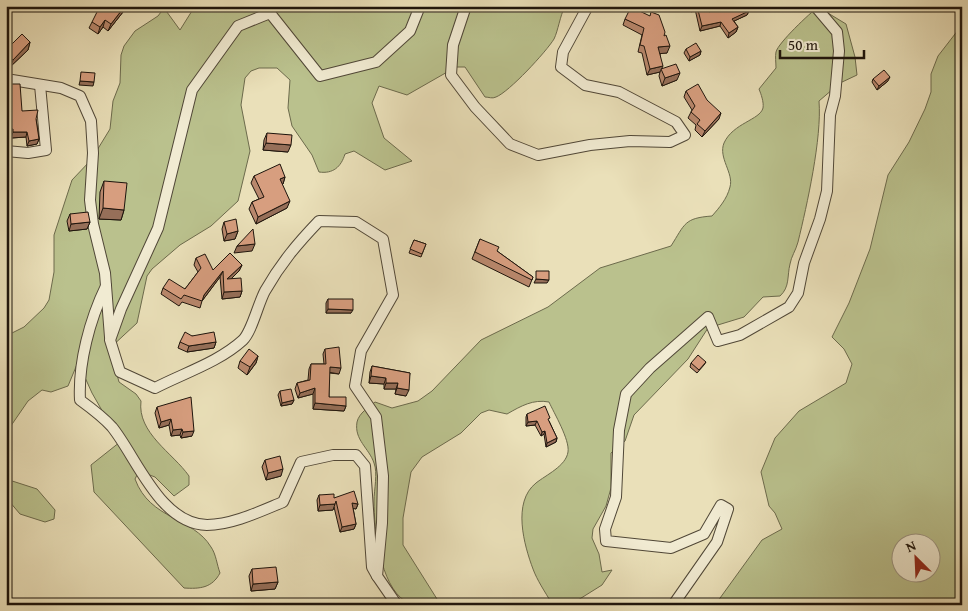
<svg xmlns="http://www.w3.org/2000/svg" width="968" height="611" font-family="'Gentium Book Plus',serif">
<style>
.green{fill:#bac18d;stroke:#6c6a4c;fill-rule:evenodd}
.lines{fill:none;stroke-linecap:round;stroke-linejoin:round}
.street-casing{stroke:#504737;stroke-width:12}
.street{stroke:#f1ebd2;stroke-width:10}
.wall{fill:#b9886d;stroke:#1d140c}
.shaded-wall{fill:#966f59;stroke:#1d140c}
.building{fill:#d79e7f;stroke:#1d140c}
</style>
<rect width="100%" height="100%" fill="#eae0b9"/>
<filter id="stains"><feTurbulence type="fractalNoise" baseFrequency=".004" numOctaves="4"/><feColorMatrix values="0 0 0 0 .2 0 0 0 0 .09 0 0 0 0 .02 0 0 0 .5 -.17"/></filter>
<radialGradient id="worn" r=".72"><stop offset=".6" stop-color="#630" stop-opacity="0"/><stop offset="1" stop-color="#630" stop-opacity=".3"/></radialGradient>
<g class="green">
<path d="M195,6H346L350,11L360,10L366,6H565C560,16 558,31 554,39C546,52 509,92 496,97C492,99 489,97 485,97L465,67H456L407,95L379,86L372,103L384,138L412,161L385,170L354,151L345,154C341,167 333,174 319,172L312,155L292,126L288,108L290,80L277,68H259L251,71L245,78L241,105L250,151L238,201L211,226L180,245L152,269L147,276L137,323L110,348L119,382L136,394L141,401C137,433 173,453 189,476V485L174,496L155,477L139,471L135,479C150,520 193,517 211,547C216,554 217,565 220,573C212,588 200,589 184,588L94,492L91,465L120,442L92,393L78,362L68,386L51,392L42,390L28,401L6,433V336L24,327L44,308L49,300L54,272V235L72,180L91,160L110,129L113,101L120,83L121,55L124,46L135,31L158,16L164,8L180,30Z"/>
<path d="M818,7L846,24L855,57L857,75L840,83L819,101C822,138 807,205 798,242C796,250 791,257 790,264C787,276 790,287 780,296L763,297L744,317L708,328L688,359L634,415L625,441L611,453V488L606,506L593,529L592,538L599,554L602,572L612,570L602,585L570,605L551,602C545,592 537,580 533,569C524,545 512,502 536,483C546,475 566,466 568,452C570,440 554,413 549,402C533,399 521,406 507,414L489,410L481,413L461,433L422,457L411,472L403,518V545L437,599L432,605C423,605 413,606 405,601C380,585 374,529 374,501C374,490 378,473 374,463C369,448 354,440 357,422C359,413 369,407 375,402L392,408L418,401L432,391L481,340L548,307L600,268L671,246C685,224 684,218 712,216C719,208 727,199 730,187C734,173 718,158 724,143C733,123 760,120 763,108C764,102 761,94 759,89L776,68C776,63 775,56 776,52C778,43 810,13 818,7Z"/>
<path d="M962,25V605H715L762,540L782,529L775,513L769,506L761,472L775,438L799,411L846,383L852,364L844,349L832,337L849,303L870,249L888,175L909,142L925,109L931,92V74L938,56ZM900,544H930V574H900Z"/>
<polygon points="6,479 37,489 55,510 54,519 45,522 20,514 9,501 6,501"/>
</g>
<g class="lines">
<g class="street-casing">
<g id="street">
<polyline points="466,6 453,45 451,75 475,107 510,144 538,155 590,145 630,141 670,142 685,135 676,122 619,92 585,85 561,67 563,52 588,6"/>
<polyline points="6,79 61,88 80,96 91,121 93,153 90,200 93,224 105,273 110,337"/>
<polyline points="6,151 28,153 46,150 40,85"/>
<path d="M106,286C90,319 78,363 80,400C91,408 103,417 112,427C137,458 160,524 207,525C232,525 261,511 283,502L301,462L333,455H356L365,466L372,567L377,576"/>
<path d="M397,605L377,576L382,523L383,476L376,417L355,386L361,351L393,295L383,239L356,222L319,221C297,244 281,263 265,291C258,304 252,331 243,340C219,362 184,373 155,388L120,372L110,340L121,309L158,228L192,90L238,26L270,13L320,76L376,62L410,31L420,6"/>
<polyline points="673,605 717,542 728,509 721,505 704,534 671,548 606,541 605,529 616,497 619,430 626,394 650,368 708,317 718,341 740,335 789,307 798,293 804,263 820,219 827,191 830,115 835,96 839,51 837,32 815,6"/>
</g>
</g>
<use href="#street" class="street"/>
</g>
<g class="wall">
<polygon points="688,6 706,6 709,12 727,9 732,6 759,6 749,11 747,15 734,21 738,27 736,32 728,38 720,26 700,31 695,9 691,12"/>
<polygon points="123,12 108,31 103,27 98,34 89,28 92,22"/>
<polygon points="625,19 664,36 667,53 660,53 661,69 677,80 662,86 659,76 660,72 647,75 642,53 638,52 642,35 623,25"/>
<polygon points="30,42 28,50 10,67 6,63 6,50"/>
<polygon points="686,49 701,51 700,55 689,61 684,53"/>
<polygon points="873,79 888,81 877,90 872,82"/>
<polygon points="686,91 719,119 702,137 695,130 696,125 688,118 692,110 684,97"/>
<polygon points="22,111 36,119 39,139 37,144 27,146 26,137 11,138 11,134 6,134"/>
<polygon points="267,133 288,152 263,150 264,140"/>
<polygon points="254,176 285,177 283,184 282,184 287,208 256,224 249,209 252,202 259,199 251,183"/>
<polygon points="104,181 124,210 121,220 99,219 100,192"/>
<polygon points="70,214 90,222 87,229 69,231 67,221"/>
<polygon points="224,222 238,231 235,239 224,241 222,229"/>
<polygon points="480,239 497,251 533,277 529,287 472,259"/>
<polygon points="414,240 426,244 421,257 409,253"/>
<polygon points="196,258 213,270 242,265 239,271 231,279 242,291 240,297 222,299 220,277 202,301 200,308 182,302 179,306 161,294 163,288 185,289 198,272 194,265"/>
<polygon points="328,299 351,313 326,313 326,303"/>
<polygon points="192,336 216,342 214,348 187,352 178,348 180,342"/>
<polygon points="325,349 339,374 329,373 329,397 346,406 344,411 313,409 313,394 298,398 295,389 297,383 308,380 309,369 311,364 324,364 323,354"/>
<polygon points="258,356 256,363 247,375 238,368 240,361"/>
<polygon points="706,362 704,365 697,373 690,367 691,363"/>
<polygon points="372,366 410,373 406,396 395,394 396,389 384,389 384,384 369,383 370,372"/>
<polygon points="280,391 294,400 292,404 281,406 278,395"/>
<polygon points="157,407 192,436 181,438 180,435 171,436 169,425 159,428 155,413"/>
<polygon points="527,414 549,421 557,438 556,442 546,447 544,434 541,436 535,425 526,426 526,417"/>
<polygon points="265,460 281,476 266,480 262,467"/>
<polygon points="319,495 358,504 356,509 353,508 356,524 354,529 340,532 334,507 333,510 318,511 317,500"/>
<polygon points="252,569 278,582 275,589 251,591 249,576"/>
</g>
<g class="shaded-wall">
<polygon points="125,6 123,12 108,31 111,24"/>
<polygon points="694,6 696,6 695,9 691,12 693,7"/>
<polygon points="752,6 759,6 749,11 747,15 730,23 732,19"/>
<polygon points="105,20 103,27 98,34 100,27"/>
<polygon points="721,22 720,26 700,31 702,26"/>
<polygon points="738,27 736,32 728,38 729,33"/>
<polygon points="30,42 28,50 10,67 13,60"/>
<polygon points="670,46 667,53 656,54 658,47"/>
<polygon points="701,51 700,55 689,61 690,57"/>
<polygon points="663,66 660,72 647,75 650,69"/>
<polygon points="680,73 677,80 662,86 665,78"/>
<polygon points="890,77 888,81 877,90 879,86"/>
<polygon points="80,81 94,82 93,86 79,85"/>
<polygon points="721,113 719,119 702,137 705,131"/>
<polygon points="6,129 13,129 11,134 6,134"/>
<polygon points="13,132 27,132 26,137 11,138"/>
<polygon points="39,139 37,144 27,146 29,141"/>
<polygon points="266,143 291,145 288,152 263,150"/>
<polygon points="285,177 283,184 277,187 280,179"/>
<polygon points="290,201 287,208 256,224 258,217"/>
<polygon points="103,208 124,210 121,220 99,219"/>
<polygon points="90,222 87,229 69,231 71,224"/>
<polygon points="238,231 235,239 224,241 227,234"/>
<polygon points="255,244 252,251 234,253 237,246"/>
<polygon points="242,265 239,271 225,285 227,279"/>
<polygon points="223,271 220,277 202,301 204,295"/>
<polygon points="536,279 549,280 547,283 534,283"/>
<polygon points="242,291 240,297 222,299 224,292"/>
<polygon points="328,309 353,310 351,313 326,313"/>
<polygon points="216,342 214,348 187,352 189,346"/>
<polygon points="258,356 256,363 247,375 250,367"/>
<polygon points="330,367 341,368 339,374 328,372"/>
<polygon points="371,376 386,378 384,384 369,383"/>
<polygon points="386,383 398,383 396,389 384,389"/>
<polygon points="315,388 313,394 298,398 300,393"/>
<polygon points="397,388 409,390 406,396 395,394"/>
<polygon points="294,400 292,404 281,406 282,403"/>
<polygon points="315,403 346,406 344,411 313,409"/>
<polygon points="171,419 169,425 159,428 161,422"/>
<polygon points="537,421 535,425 526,426 528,422"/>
<polygon points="182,429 180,435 171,436 173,430"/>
<polygon points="194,431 192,436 181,438 183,432"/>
<polygon points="545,431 544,434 541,436 542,432"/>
<polygon points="557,438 556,442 546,447 547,443"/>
<polygon points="283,469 281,476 266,480 268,473"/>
<polygon points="352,503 358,504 356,509 350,508"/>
<polygon points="335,504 333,510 318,511 320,505"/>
<polygon points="356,524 354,529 340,532 342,527"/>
<polygon points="278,582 275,589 251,591 253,584"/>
</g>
<g class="building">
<polygon points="100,6 125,6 111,24 105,20 100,27 92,22"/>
<polygon points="697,6 706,6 709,12 719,6 725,6 727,9 732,6 752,6 748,8 749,11 732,19 738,27 729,33 721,22 702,26"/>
<polygon points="631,7 650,16 651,12 659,15 665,32 664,36 666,35 670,46 658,47 663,66 650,69 644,46 640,45 644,28 625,19"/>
<polygon points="22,34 30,42 13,60 6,54 6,50"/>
<polygon points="696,43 701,51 690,57 686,49"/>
<polygon points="676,64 680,73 665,78 661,69"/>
<polygon points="884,70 890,77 879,86 873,79"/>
<polygon points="81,72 95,73 94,82 80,81"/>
<polygon points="6,84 20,84 22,111 38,110 36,119 39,139 29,141 27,132 13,132 13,129 6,129"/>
<polygon points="698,84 707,100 721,113 705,131 697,124 700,120 691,112 695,106 686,91"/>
<polygon points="267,133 292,135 291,145 266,143"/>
<polygon points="280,164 285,177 280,179 290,201 258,217 252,202 264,197 254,176"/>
<polygon points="104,181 127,183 124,210 103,208"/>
<polygon points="88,212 90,222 71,224 70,214"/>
<polygon points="236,219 238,231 227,234 224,222"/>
<polygon points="253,229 255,244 237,246"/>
<polygon points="480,239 499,247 497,251 533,277 532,280 475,252"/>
<polygon points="414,240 426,244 422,254 410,249"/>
<polygon points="230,253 242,265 227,279 241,278 242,291 224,292 223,271 204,295 202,301 184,295 181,299 163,288 169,279 185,289 201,268 196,258 205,254 213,270"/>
<polygon points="536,271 549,271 549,280 536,279"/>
<polygon points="328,299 353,299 353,310 328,309"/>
<polygon points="185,332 192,336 214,332 216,342 189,346 180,342"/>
<polygon points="339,347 341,368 330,367 329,397 346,397 346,406 315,403 315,388 300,393 297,383 310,380 311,364 326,364 325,349"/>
<polygon points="249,349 258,356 250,367 240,361"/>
<polygon points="698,355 706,362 699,370 691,363"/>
<polygon points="372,366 410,373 409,390 397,388 398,383 386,383 386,378 371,376"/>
<polygon points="291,389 294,400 282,403 280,391"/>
<polygon points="191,397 194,431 183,432 182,429 173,430 171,419 161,422 157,407"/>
<polygon points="545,406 550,418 548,419 557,438 547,443 545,431 542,432 537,421 528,422 527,414"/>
<polygon points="280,456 283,469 268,473 265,460"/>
<polygon points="354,491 358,504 352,503 356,524 342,527 336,501 335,504 320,505 319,495 334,494 334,498"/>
<polygon points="276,567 278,582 253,584 252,569"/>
</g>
<rect width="968" height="611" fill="none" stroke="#eae0b9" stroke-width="25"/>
<rect x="8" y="8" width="953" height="596" fill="none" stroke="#1d140c" stroke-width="2.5"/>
<rect x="12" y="12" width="943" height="586" fill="none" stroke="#1d140c"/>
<g transform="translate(916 558) rotate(336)"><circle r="24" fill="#f1ebd2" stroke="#9c9583"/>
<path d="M0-4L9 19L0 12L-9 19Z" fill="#8f2418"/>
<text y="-8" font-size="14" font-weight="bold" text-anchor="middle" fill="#1d140c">N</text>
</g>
<path d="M780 50v8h84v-8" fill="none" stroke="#1d140c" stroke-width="2.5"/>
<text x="788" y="50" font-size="15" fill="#1d140c" stroke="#f1ebd2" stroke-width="4" paint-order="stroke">50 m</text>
<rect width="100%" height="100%" filter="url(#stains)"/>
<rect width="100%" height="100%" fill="url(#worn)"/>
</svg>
